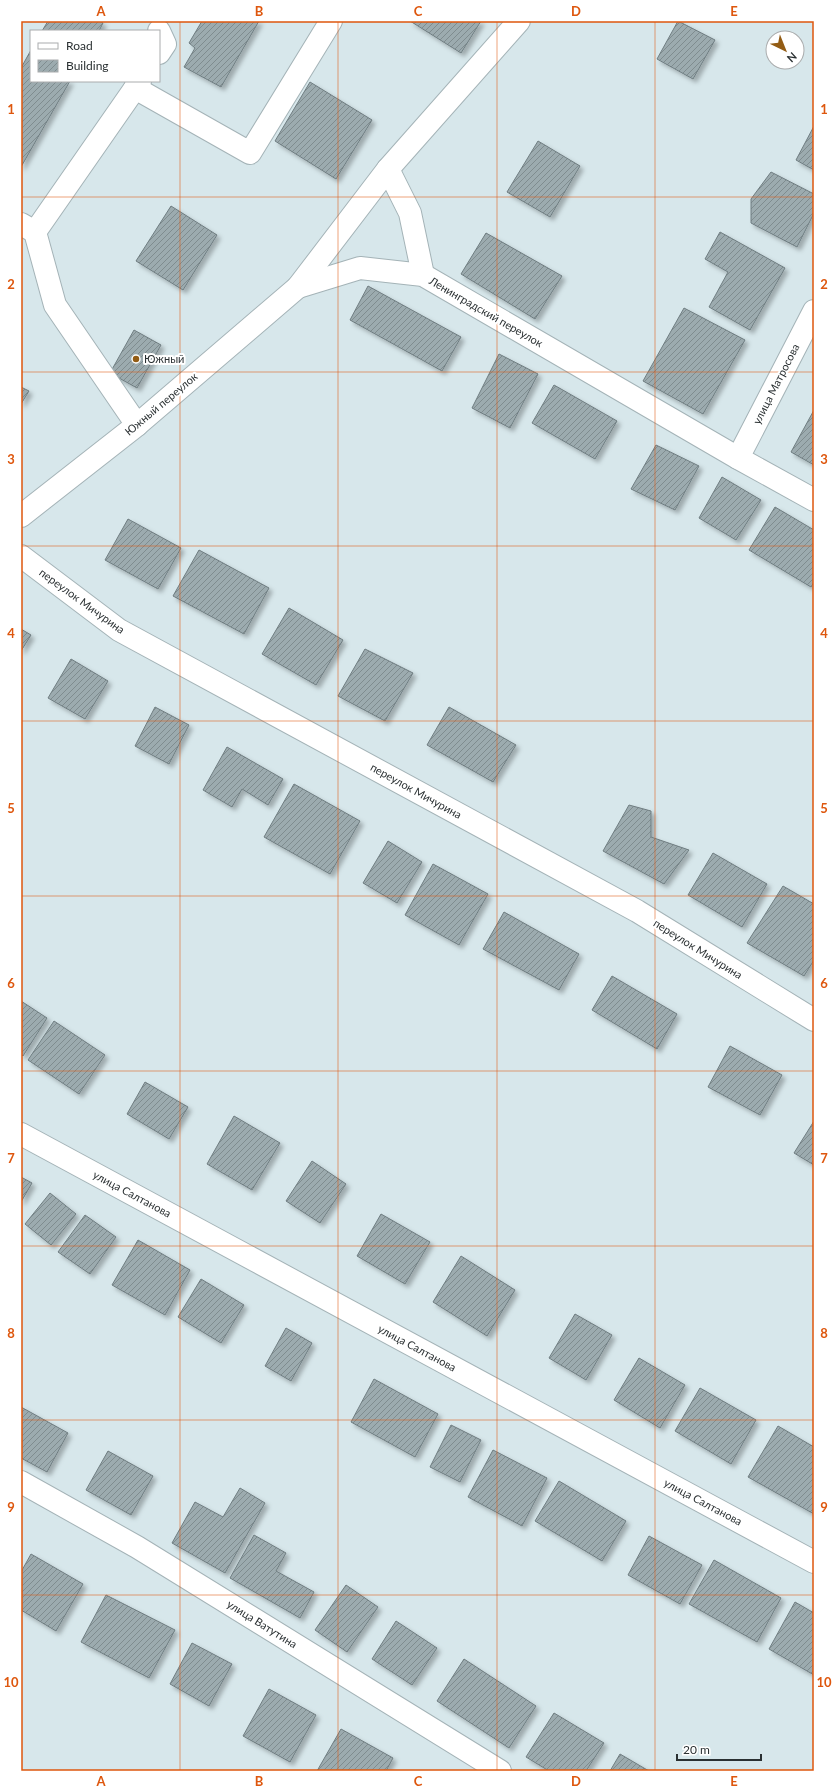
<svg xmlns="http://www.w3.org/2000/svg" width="835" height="1792" font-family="Lato,sans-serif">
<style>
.building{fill:url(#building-hatch);stroke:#6f7d81;filter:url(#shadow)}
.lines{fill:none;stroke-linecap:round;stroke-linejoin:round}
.minor-casing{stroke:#a4b3b7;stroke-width:24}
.major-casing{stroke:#a4b3b7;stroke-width:24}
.minor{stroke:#fff;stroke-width:22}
.major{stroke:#fff;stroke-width:22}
.grid{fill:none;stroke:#de570e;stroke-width:1;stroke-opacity:0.55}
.poi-dot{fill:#935c14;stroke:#fff;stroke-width:1.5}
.labels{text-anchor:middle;stroke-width:4;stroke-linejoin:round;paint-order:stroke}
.street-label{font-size:11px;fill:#2a3032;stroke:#fff}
.poi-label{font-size:11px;fill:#2a3032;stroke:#fff;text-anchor:start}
.neatline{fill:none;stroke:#de570e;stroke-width:1.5}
.grid-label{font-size:13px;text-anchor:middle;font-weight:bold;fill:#de570e}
</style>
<defs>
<pattern id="building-hatch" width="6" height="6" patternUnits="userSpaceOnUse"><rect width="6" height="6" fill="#9cabaf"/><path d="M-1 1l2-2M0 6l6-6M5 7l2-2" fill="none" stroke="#7f8c8f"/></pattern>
<filter id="shadow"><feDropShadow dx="3.5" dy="3.5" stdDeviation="2" flood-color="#0004"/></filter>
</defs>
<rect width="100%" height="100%" fill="#d7e7eb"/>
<g class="building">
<polygon points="48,21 99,21 103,23 99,31 42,31"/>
<polygon points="202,21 259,21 221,87 184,67 195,48 189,43"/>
<polygon points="410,21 481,21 461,53"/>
<polygon points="678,21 715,40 693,79 657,59"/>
<polygon points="31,50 31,81 70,81 21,167 21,68"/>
<polygon points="310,82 372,120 336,179 275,141"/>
<polygon points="814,126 814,170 796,160"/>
<polygon points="538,141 580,166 550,217 507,192"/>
<polygon points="771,172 814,194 814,213 797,247 751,223 751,199"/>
<polygon points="171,206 217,235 183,290 136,261"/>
<polygon points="720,232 785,268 750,330 709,307 728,272 705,259"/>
<polygon points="486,233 562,276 535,319 461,274"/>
<polygon points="368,286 461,337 442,371 350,320"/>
<polygon points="684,308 745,340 703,414 643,381"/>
<polygon points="134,330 161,345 137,388 110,373"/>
<polygon points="499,354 538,374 510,428 472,408"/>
<polygon points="554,385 617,421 595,459 532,423"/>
<polygon points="21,387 29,391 21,404"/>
<polygon points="814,410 814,465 791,452"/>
<polygon points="656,445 699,466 675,510 631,489"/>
<polygon points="722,477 761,500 736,540 699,518"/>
<polygon points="775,507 814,530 814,582 811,587 749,550"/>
<polygon points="128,519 181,548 158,589 105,560"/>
<polygon points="199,550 269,588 244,634 173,596"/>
<polygon points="289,608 343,640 316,685 262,654"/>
<polygon points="21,629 31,635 21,651"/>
<polygon points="365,649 413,673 385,721 338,696"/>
<polygon points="71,659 108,681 85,719 48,698"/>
<polygon points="155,707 189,725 169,764 135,746"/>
<polygon points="449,707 516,745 493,782 427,745"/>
<polygon points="227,747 283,779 268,805 242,789 232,807 203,790"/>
<polygon points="294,784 360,821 330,874 264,837"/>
<polygon points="629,805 651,811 651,837 689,850 664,884 603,851"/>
<polygon points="388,841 422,862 397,903 363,883"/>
<polygon points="713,853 767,884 742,927 688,895"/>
<polygon points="433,864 488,894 459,945 405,915"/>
<polygon points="783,886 814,904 814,960 804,976 747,943"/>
<polygon points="504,912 579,954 559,990 483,949"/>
<polygon points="612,976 677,1014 657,1049 592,1010"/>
<polygon points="21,1001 47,1018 23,1056 21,1054"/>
<polygon points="54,1021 105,1055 79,1094 28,1060"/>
<polygon points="730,1046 782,1075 760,1115 708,1087"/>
<polygon points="145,1082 188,1107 169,1139 127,1114"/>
<polygon points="234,1116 280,1143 252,1190 207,1164"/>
<polygon points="814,1121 814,1165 794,1153"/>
<polygon points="312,1161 346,1184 320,1223 286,1201"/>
<polygon points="21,1177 32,1183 21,1202"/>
<polygon points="50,1193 76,1214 51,1245 25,1224"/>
<polygon points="381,1214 430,1242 405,1284 357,1256"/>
<polygon points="85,1215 116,1237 90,1274 58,1252"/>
<polygon points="138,1240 190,1270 165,1315 112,1285"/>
<polygon points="461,1256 515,1290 487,1336 433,1302"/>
<polygon points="201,1279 244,1305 221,1343 178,1317"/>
<polygon points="575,1314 612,1335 586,1380 549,1358"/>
<polygon points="286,1328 312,1343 291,1381 265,1366"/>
<polygon points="639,1358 685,1385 660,1428 614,1400"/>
<polygon points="374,1379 438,1414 415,1457 351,1422"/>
<polygon points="700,1388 756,1420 731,1464 675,1431"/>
<polygon points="21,1407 68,1433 47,1472 21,1458"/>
<polygon points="451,1425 481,1440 460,1482 430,1467"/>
<polygon points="778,1426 814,1447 814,1514 748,1477"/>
<polygon points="493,1450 547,1478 522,1526 468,1497"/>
<polygon points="108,1451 153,1476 131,1515 86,1490"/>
<polygon points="559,1481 626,1521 602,1561 535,1521"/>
<polygon points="240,1488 265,1503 225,1573 172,1543 195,1502 223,1517"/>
<polygon points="254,1535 286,1553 276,1571 314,1592 300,1618 230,1578"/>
<polygon points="649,1536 702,1565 680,1604 628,1575"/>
<polygon points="31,1554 83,1584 56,1631 21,1610 21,1572"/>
<polygon points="714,1560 781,1598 757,1642 689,1604"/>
<polygon points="346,1585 378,1607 347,1652 315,1630"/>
<polygon points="106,1595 175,1630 149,1678 81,1642"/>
<polygon points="795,1602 814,1613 814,1675 769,1649"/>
<polygon points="396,1621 437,1648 412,1685 372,1659"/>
<polygon points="192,1643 232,1664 209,1706 170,1684"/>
<polygon points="464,1659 536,1706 509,1748 437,1701"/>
<polygon points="269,1689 316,1715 290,1762 243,1736"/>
<polygon points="554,1713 604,1743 586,1771 549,1771 526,1757"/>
<polygon points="341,1729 393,1758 386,1771 317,1771"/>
<polygon points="620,1754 649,1771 610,1771"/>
</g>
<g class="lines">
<g class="minor-casing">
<g id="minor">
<polyline points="159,31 165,44 159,53"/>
<polyline points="135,88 250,153 331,21"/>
<polyline points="388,169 410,213 423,275"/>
<polyline points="21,224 35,232 55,305 137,425"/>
<polyline points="35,232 140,81"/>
<polyline points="298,287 360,268 423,275 738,458 814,500"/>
<polyline points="738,458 814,311"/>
<polyline points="21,516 137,425 298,287 388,169 519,21"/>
<polyline points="21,556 119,630 637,911 814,1020"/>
<polyline points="21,1482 137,1547 500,1771"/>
</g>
</g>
<g class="major-casing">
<polyline id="major" points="21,1134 814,1562"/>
</g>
<use href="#minor" class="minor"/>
<use href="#major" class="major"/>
</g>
<path class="grid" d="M180,21V1771M338,21V1771M497,21V1771M655,21V1771M21,197H814M21,372H814M21,546H814M21,721H814M21,896H814M21,1071H814M21,1246H814M21,1420H814M21,1595H814"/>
<circle class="poi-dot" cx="136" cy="359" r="4"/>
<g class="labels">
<g class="street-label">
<text transform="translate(486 312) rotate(30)" y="4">Ленинградский переулок</text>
<text transform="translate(776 384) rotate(-63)" y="4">улица Матросова</text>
<text transform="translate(161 404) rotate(-40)" y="4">Южный переулок</text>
<text transform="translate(82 601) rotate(36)" y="4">переулок Мичурина</text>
<text transform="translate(416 791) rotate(29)" y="4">переулок Мичурина</text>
<text transform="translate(698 949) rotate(32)" y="4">переулок Мичурина</text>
<text transform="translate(132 1194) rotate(28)" y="4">улица Салтанова</text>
<text transform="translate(417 1348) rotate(28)" y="4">улица Салтанова</text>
<text transform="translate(703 1502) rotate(28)" y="4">улица Салтанова</text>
<text transform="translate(262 1624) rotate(32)" y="4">улица Ватутина</text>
</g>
<g class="poi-label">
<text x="144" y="363">Южный</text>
</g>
</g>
<rect width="835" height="1792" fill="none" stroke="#ffffff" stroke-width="44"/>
<rect x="30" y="30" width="130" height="52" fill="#ffffff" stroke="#aaacad"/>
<rect x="38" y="43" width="20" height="6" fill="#ffffff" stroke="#aaacad"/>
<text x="66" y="50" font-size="12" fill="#2a3032">Road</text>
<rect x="38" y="60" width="20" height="12" fill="url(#building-hatch)" stroke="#aaacad"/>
<text x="66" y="70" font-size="12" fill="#2a3032">Building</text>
<g transform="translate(785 50) rotate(137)"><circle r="19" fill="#ffffff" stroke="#aaacad"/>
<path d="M0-3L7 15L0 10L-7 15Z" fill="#935c14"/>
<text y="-6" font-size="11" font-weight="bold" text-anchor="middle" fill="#2a3032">N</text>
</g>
<path d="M677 1754v6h84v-6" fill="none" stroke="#2a3032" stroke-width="2"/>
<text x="683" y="1754" font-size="12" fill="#2a3032" stroke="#ffffff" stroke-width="3" paint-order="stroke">20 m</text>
<rect x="22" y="22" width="791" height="1748" class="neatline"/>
<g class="grid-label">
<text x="101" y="16">A</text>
<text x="259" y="16">B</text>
<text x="418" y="16">C</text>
<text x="576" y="16">D</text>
<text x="734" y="16">E</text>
<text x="11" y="114">1</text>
<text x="824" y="114">1</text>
<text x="11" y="289">2</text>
<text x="824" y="289">2</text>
<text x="11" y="464">3</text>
<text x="824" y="464">3</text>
<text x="11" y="638">4</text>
<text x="824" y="638">4</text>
<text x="11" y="813">5</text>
<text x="824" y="813">5</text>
<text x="11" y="988">6</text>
<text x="824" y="988">6</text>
<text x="11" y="1163">7</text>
<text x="824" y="1163">7</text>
<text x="11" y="1338">8</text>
<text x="824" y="1338">8</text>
<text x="11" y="1512">9</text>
<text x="824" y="1512">9</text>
<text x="11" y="1687">10</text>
<text x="824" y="1687">10</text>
<text x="101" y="1786">A</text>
<text x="259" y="1786">B</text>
<text x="418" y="1786">C</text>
<text x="576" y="1786">D</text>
<text x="734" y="1786">E</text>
</g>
</svg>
